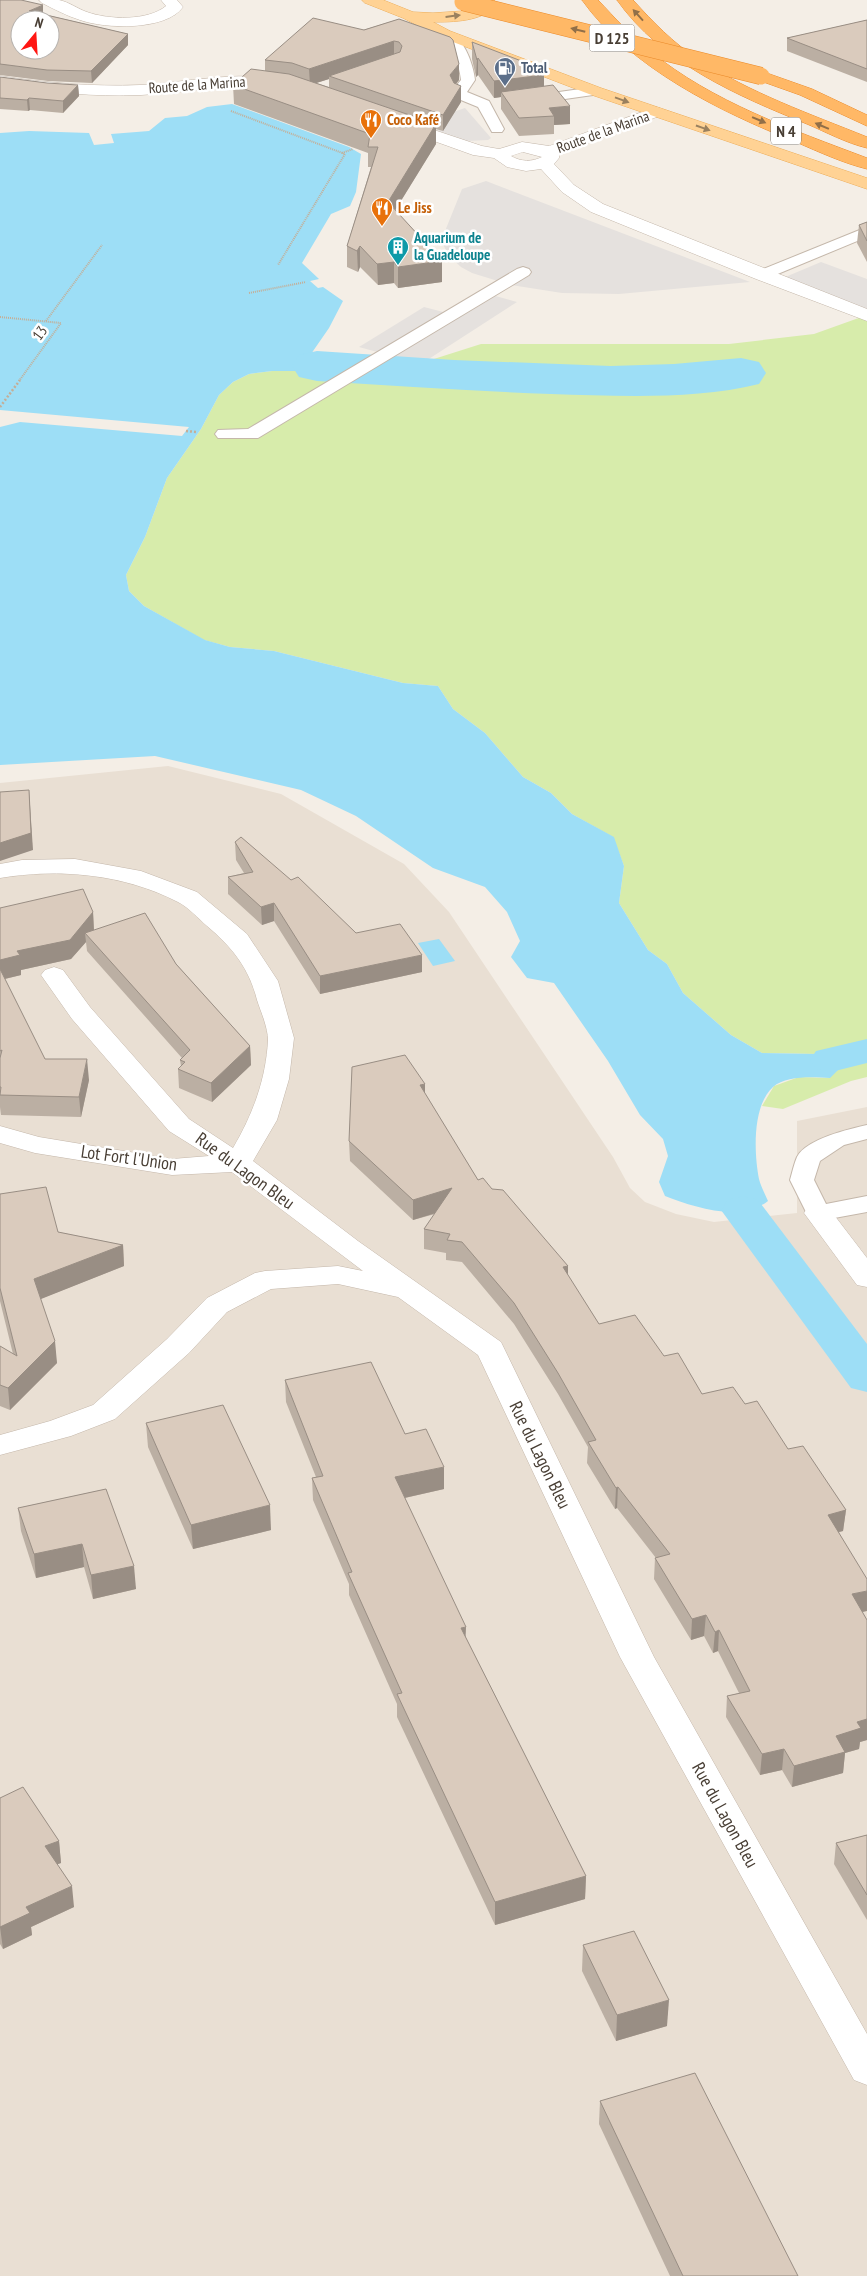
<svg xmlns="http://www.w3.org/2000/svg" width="867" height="2276" font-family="'PT Sans Narrow',sans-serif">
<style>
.residential{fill:#e9dfd3}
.green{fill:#d7ecab}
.parking{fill:#e5e1de}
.water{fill:#9ddef6}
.pier{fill:#f4eee6}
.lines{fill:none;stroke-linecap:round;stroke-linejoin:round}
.canal{fill:#9ddef6;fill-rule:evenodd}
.river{fill:#9ddef6;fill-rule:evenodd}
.lane-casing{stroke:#c4b7aa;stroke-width:2}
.street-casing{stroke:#c4b7aa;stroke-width:1}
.primary-casing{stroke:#edae5b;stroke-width:1}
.highway-casing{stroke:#ea8a2a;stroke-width:1}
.path-far1{stroke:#c4ae97;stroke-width:2;stroke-dasharray:1 1;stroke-linecap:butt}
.path{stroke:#c4ae97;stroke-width:2.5;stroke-dasharray:2 2;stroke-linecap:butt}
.lane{fill:#fff;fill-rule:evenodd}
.street{fill:#fff;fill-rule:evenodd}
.primary{fill:#ffd294;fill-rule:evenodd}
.highway{fill:#ffb866;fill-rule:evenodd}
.highway-bridge-casing{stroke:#ea8a2a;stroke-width:18;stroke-linecap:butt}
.highway-bridge{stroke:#ffb866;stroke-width:17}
.wall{fill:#bbafa3;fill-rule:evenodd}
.shaded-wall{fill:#998e84}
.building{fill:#dacbbd;stroke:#998e84;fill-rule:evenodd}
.oneway{fill:#916f48}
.oneway2{fill:#9a815f}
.labels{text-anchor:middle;stroke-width:5;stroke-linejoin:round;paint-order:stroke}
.far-service-label{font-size:15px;font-weight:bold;fill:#4e5e75;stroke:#fff;text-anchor:start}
.far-street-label{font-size:15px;fill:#483e34;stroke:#fff}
.far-food-label{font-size:15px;font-weight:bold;fill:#c56008;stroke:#fff;text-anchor:start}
.far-culture-label{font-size:15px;font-weight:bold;fill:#0d838f;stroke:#fff;text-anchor:start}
.shield{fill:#fff;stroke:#7f7871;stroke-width:1}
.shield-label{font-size:16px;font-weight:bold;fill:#483e34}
.street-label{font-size:18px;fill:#483e34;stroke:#fff}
</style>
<rect width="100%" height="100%" fill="#f4eee6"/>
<polygon class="residential" points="168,766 281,794 404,864 449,912 613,1157 630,1188 645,1202 676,1214 714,1222 797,1213 797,1121 867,1107 867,2276 0,2276 0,783"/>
<polygon class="green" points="867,315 867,1077 851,1081 783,1109 762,1106 774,1086 799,1077 830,1078 819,1054 762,1053 731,1035 683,993 667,964 648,950 619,903 624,866 613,837 572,814 551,793 523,777 485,733 453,709 438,686 403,683 274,651 230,647 204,640 144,606 129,591 126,575 145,537 167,478 201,429 219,395 233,382 249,374 272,371 311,371 375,376 393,372 481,344 729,344 814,334"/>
<g class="parking">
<polygon points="465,108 491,138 488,140 466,141 415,125"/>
<polygon points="486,181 750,282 619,294 562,293 511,285 472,273 461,267 450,257 441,241 462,189"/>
<polygon points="821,262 867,279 867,309 783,278"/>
<polygon points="481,292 517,302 421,364 359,347 424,307 447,313"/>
</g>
<g class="water">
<path d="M232,104L349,147L361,154L356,192L350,206L331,214L302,263L319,279L310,281L318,288L323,287L343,301L329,328L311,354L315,359L323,361L311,371H272L249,374L233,382L219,395L201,429L167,478L145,537L126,575L129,591L144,606L205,640L230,647L274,651L403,683L438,686L453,709L485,733L523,777L551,793L572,814L614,837L624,866L619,903L648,950L667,964L683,993L731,1035L762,1053L819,1054L831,1060L840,1068L830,1078C814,1077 786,1075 773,1087C752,1106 754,1154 759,1179C761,1187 765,1194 768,1201C740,1223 694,1207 665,1196L659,1182L668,1156L663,1139L640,1115L608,1061L554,983L527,978L511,957L520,941L507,912L485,887L433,868L356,816L301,790L155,756L0,765V133L29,131L89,133L94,145L114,143L111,134L149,131L165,118L187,116L207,107Z"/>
<polygon points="439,939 455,961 433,966 418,943"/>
</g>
<polygon class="pier" points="0,410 189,427 182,436 20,422 0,427"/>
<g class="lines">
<g class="canal">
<polygon points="867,1039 867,1063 831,1072 816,1069 810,1060 816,1051"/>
<polygon points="743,1196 758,1200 867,1344 867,1392 851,1388 721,1210 728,1200"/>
</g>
<path class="river" d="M317,351L454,360L611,366L674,364L741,358L759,362L766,373L759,384C694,400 618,396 551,394C473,391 395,386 317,381L299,377L292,366L299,355Z"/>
<g class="lane-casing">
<g id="lane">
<path d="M445,30C463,35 473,63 475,80L467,92L489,101L504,129L502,132H492L478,107L456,98L452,91L461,80C459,59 450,50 438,34Z"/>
<polygon points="595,87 602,91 600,94 530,104 523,100 530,96"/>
<polygon points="867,227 867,237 768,278 756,278 754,275 756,272"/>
<polygon points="523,267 529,269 531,272 529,275 258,438 218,438 215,434 218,430 248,429 517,269"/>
<path d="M867,1125V1139L844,1145L820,1161L814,1180L826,1204L867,1196V1212L818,1221L809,1218L790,1180C792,1173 794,1164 797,1157C806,1139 849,1129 867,1125Z"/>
</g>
</g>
<g class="street-casing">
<g id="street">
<path d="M39,0C46,0 53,0 59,0C69,2 78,9 87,12C109,20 148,21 166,6L161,0H177L183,7C166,31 105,29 80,20C67,16 54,9 42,3Z"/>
<path d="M0,76C46,83 93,87 140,85C183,83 240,70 281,80L283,83L281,86L275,88C230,85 186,92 141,95C94,97 47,92 0,86Z"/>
<path d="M656,107L662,109L664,112L662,115L559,154V158L554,164L574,185L603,204L867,309V321L756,279L591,212L562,192L541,169L526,171L507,167L494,158L473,155L395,127L393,124L395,121H407L482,146L499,149L522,142L549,146ZM523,152L542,157C532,162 521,162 511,156Z"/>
<path d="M75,859L141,871L197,892L247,934L278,981L294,1038L289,1079L277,1120L253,1161L358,1241L501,1342L654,1657L867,2034V2085L854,2080L620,1657L478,1355L398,1297L338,1284L271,1289L227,1312L189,1353L115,1419L71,1436L0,1455V1435L50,1421L93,1405L167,1339L207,1298L255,1273L265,1271L338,1266L363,1271L232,1172L172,1175L35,1153L0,1143V1126L39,1137L172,1159L209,1156L169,1131L72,1019L41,975L45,970L54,967L63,970L90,1007L189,1119L233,1148C253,1114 266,1079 268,1040C268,1028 261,1012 257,1000C249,968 232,947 207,926C198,918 188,907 178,902C124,874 59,868 0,878V864L22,860Z"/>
<polygon points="818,1204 828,1207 867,1258 867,1287 857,1285 804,1213 808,1207"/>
</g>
</g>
<g class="primary-casing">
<path id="primary" d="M362,0H383L413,12L433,13L463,11L481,3L478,0H494L497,4C484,22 452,22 433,22L450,31L601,88L867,178V189L589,94L440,37L403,18L365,3Z"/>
</g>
<g class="highway-casing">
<g id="highway">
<path d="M582,0H598C615,18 631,36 650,51C712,102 793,130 867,158V169C843,163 819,152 796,142C721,112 630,68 582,0Z"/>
<path d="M617,0H633C653,22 673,43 698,59C750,93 810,114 867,137V148C846,143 826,132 807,124C738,96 661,63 617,0Z"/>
<polygon points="761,71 812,89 867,115 867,126 800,95 755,79 753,76 755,73"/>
</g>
</g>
<g class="path-far1">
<polyline points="231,111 345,154 278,265"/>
<polyline points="342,153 353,149"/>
<polyline points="249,293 306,282"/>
<polyline points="0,317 61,323 19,381"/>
<polyline points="46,321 102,245"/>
</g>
<g class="path">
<polyline points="0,407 20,380"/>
<polyline points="186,431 196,432"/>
</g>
<use href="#lane" class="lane"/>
<use href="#street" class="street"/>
<use href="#primary" class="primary"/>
<use href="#highway" class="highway"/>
<g class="highway-bridge-casing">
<polyline id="highway-bridge" points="463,2 761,76"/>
</g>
<use href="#highway-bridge" class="highway-bridge"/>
</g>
<g class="wall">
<polygon points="0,0 43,14 128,34 128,45 92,83 48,81 0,75"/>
<path d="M399,19L459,80L456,84L461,86V102L443,131L436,129V144L395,210L442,261V282L398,288L394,283L378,285L360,267L358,272L347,267V246L371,167H368V153L234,104L233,85L265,71V60ZM329,79V87L316,83Z"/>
<polygon points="867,20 867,82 787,51 787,38"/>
<polygon points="472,42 544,75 544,86 570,124 554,125 554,134 519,136 501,109 501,97 494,98 478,75 476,77 472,59"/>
<polygon points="0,77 47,83 78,85 79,96 63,113 30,110 28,111 0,109"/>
<polygon points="867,222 867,262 857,243 859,225"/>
<polygon points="235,842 291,880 356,933 422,972 320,994 274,921 262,925 228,894 228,877 244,873 236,860"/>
<polygon points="0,908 93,912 94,930 176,964 250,1046 251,1065 212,1102 179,1088 178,1069 181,1066 180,1060 182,1058 87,951 86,942 71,959 21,970 21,975 5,979 45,1059 89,1080 81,1117 1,1115 0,1107"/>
<polygon points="425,1084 425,1094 478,1180 492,1189 568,1266 568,1276 599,1324 664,1356 702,1394 745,1404 846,1510 843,1531 839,1532 862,1612 867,1620 867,1740 860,1742 859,1749 845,1753 843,1773 792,1787 782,1770 760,1775 726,1717 727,1696 739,1693 718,1651 713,1653 704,1636 691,1640 654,1579 655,1558 656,1558 617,1508 615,1509 587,1463 588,1447 558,1394 514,1324 462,1262 446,1260 446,1253 424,1249 424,1229 435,1214 413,1220 350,1161 349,1141"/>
<polygon points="0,1194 58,1232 123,1245 124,1266 40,1299 57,1363 10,1410 0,1406 0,1346 13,1354 0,1301"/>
<polygon points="285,1380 405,1434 444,1489 405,1498 465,1636 586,1876 585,1899 495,1925 397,1717 397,1704 349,1595 349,1584 313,1500 312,1478 316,1477 286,1402"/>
<polygon points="146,1423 271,1530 193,1549 148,1447"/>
<polygon points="106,1489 136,1589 93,1599 84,1567 36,1578 21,1531 18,1508"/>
<polygon points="0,1798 59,1841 61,1863 57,1864 74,1907 31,1927 32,1935 3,1949 0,1944"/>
<polygon points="867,1835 867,1920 834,1864 836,1843"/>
<polygon points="583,1945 667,2026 616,2041 582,1971"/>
<polygon points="600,2101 798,2276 670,2276 599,2124"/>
</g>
<g class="shaded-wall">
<polygon points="43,5 43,16 29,11"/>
<polygon points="128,34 128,45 92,83 91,71"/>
<polygon points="394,41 394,57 329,76 329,79 310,85 309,69"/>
<polygon points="478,58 478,75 476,77 477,60"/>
<polygon points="459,64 459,80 450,91 450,75"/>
<polygon points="544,75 544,92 501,92 501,97 494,98 494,81"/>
<polygon points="78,85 79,96 63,113 63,101"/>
<polygon points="461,86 461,102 443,131 443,115"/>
<polygon points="29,98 30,110 28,111 27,100"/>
<polygon points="570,106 570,124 554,125 554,116 549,108"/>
<polygon points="436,124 436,144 388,222 388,202"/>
<polygon points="360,246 360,267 358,272 357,251"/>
<polygon points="442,261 442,282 398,288 398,267"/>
<polygon points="394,262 394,283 378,285 377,264"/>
<polygon points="29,790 33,850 0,861 0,843"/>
<polygon points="274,903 274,921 262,925 261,907"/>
<polygon points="93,912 94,932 85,933 86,942 71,959 21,970 21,975 0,980 0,960"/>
<polygon points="422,955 422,972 320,994 320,976"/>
<polygon points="250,1046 251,1065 212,1102 211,1083"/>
<polygon points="87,1059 89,1080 81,1117 79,1097"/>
<polygon points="425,1084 425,1103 420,1085"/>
<polygon points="452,1188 452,1208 413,1220 413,1200"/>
<polygon points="123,1245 124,1266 36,1301 34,1279"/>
<polygon points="568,1266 568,1286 563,1267"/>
<polygon points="55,1341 57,1363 10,1410 8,1388"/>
<polygon points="444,1467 444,1489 395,1500 395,1477"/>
<polygon points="618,1487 617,1508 615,1509 616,1488"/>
<polygon points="270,1505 271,1530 193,1549 191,1525"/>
<polygon points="846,1510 843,1531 826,1535 828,1515"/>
<polygon points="82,1544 84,1567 36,1578 34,1554"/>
<polygon points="134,1566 136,1589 93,1599 91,1575"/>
<polygon points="867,1591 867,1611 850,1615 852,1594"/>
<polygon points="706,1615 704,1636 691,1640 692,1619"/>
<polygon points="466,1627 465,1650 461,1628"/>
<polygon points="719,1630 718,1651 713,1653 715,1632"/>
<polygon points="867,1719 867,1740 860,1742 859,1749 845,1753 843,1773 792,1787 794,1766 836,1736 857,1722"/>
<polygon points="784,1749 782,1770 760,1775 762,1754"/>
<polygon points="59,1841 61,1863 47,1868 45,1846"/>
<polygon points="586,1876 585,1899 495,1925 495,1902"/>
<polygon points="72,1886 74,1907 31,1927 32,1935 3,1949 0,1927 26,1907"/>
<polygon points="669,2000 667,2026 616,2041 617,2015"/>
</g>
<g class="building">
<path d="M0,0H21L43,5L29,11L128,34L91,71L47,70L0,64ZM20,20H50V50H20Z"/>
<polygon points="313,18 364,30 399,19 450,37 453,40 459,64 450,75 454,83 461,86 443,115 329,76 400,52 402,46 399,42 394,41 309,69 292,63 265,60"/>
<polygon points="867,20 867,69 787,38"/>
<polygon points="472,42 537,67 544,75 494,81 478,58 477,60"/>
<polygon points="251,69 289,74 436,124 388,202 442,261 398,267 394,262 377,264 360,246 357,251 347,246 378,147 368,147 370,134 233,85"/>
<polygon points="0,77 47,83 78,85 63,101 29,98 27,100 0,98"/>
<polygon points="553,85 570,106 549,108 554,116 519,118 501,92"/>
<polygon points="867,222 867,241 859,225"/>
<polygon points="29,790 31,833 0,843 0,792"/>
<polygon points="241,837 291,880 298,877 356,933 400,924 422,955 320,976 274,903 261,907 228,877 253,872 235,842"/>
<polygon points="83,889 93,912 70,940 17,951 20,955 0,960 0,908"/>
<polygon points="145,913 176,964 250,1046 211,1083 178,1069 185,1062 180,1060 190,1050 85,933"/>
<polygon points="0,969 45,1059 87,1059 79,1097 0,1095 1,1087 0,1087 0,1058 2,1050 0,1051"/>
<polygon points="405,1055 425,1084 420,1085 478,1180 483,1178 492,1189 503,1190 568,1266 563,1267 599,1324 635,1315 664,1356 678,1353 702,1394 733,1387 745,1404 757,1401 788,1449 803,1446 846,1510 828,1515 867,1579 867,1591 852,1594 867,1620 867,1719 857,1722 861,1728 836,1736 845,1752 794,1766 784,1749 762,1754 727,1696 750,1691 719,1630 715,1632 706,1615 692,1619 655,1558 670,1554 618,1487 616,1488 588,1442 596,1440 558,1373 514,1303 462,1242 447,1240 450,1234 424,1229 452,1188 413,1200 349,1141 352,1067"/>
<polygon points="46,1187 58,1232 123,1245 34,1279 55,1341 8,1388 0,1385 0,1346 17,1356 0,1288 0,1194"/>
<polygon points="371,1362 405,1434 426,1429 444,1467 395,1477 466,1627 461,1628 586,1876 495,1902 397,1694 402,1693 348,1573 352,1572 312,1478 323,1476 285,1380"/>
<polygon points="223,1405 270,1505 191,1525 146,1423"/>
<polygon points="106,1489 134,1566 91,1575 82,1544 34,1554 18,1508"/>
<polygon points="23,1787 59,1841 45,1846 72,1886 26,1907 30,1913 0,1927 0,1798"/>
<polygon points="867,1835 867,1895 836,1843"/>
<polygon points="634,1931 669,2000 617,2015 583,1945"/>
<polygon points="695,2073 798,2276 683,2276 600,2101"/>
</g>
<defs><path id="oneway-solid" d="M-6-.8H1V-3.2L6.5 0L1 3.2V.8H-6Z" transform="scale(1.25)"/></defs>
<g class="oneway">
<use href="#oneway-solid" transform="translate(638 15) rotate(-132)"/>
<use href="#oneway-solid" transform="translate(578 30) rotate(-166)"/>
<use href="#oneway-solid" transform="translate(759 120) rotate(23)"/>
<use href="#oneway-solid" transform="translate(822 126) rotate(-157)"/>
</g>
<g class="oneway2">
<use href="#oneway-solid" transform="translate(453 16) rotate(-7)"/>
<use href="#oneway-solid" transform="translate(622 100) rotate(20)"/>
<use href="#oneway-solid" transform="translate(703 128) rotate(19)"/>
</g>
<defs>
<g id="fuel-pin" transform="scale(1.125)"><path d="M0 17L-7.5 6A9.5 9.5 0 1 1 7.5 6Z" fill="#5c6f8a" stroke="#fff"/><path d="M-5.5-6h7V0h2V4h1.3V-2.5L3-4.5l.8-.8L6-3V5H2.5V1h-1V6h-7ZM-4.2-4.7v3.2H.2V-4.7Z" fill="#fff"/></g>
<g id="restaurant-pin" transform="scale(1.125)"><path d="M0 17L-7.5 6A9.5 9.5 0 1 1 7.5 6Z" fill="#e8710a" stroke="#fff"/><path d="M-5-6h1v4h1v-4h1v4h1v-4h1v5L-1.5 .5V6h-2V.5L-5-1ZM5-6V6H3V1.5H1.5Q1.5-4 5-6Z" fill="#fff"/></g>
<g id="building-pin" transform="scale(1.125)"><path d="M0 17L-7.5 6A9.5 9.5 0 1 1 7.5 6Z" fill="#0f9aa8" stroke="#fff"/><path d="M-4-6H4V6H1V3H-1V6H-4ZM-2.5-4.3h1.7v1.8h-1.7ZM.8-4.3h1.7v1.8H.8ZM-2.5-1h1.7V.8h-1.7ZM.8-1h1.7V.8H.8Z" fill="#fff"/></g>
</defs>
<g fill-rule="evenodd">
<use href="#fuel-pin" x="505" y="68"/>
<use href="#restaurant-pin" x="371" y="120"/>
<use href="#restaurant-pin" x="382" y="208"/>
<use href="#building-pin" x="398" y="247"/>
</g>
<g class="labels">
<g class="far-service-label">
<text x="521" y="73">Total</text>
</g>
<g class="far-street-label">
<text transform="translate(197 85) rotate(-4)" y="5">Route de la Marina</text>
<text transform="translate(603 132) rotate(-20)" y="5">Route de la Marina</text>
<text transform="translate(40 333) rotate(-54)" y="5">13</text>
</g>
<g class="far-food-label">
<text x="387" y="125">Coco Kafé</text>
<text x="398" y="213">Le Jiss</text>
</g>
<g class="far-culture-label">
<text x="414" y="243">Aquarium de<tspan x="414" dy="17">la Guadeloupe</tspan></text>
</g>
<g class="shield">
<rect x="589.5" y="24.5" width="45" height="27" rx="4"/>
<rect x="771" y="117.5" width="30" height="27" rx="4"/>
</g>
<g class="shield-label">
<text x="612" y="44">D 125</text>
<text x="786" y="137">N 4</text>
</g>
<g class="street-label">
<text transform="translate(129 1158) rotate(8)" y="6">Lot Fort l'Union</text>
<text transform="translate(245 1171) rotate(36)" y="6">Rue du Lagon Bleu</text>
<text transform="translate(540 1455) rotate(64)" y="6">Rue du Lagon Bleu</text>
<text transform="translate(725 1815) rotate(61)" y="6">Rue du Lagon Bleu</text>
</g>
</g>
<g transform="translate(35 35) rotate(18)"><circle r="24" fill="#ffffff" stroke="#b6b2ae"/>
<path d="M0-4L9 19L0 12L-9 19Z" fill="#ff1612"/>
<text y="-8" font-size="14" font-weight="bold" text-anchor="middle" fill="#483e34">N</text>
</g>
</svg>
